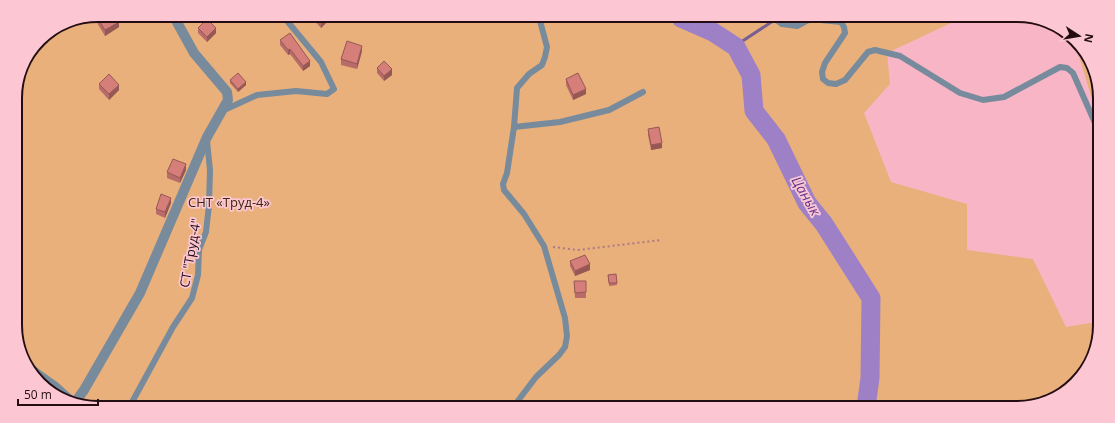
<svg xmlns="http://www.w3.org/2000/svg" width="1115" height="423" font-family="'Open Sans',sans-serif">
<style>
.green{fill:#e9b07b}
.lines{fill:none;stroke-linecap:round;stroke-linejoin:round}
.stream{stroke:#795e91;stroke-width:3}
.river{stroke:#9e80c7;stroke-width:19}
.path{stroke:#ac7a86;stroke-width:2;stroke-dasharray:2 3;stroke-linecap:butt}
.service{stroke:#778b9d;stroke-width:6}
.minor{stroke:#778b9d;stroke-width:10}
.wall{fill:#b76c69}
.shaded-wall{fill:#955855}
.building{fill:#d57e7a;stroke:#955855}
.labels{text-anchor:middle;stroke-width:3.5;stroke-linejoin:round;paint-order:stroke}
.park-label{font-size:13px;fill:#3f250a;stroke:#fcc7d3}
.street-label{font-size:13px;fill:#230d13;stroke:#fcc7d3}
.water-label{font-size:14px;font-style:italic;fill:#5e348a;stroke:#fcc7d3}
.rim{fill:none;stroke:#230d13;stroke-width:2}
</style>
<rect width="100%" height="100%" fill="#f7b5c5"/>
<g class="green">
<polygon points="98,15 954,19 951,23 887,53 890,84 864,113 891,182 967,204 967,250 1033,259 1066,327 1096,322 1096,352 1068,391 1022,408 71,404 35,380 17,341 15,92 24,61 43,36 66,21"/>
<polygon points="1074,40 1080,43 1099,87 1099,122"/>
</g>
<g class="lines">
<polyline class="stream" points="735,46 776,19"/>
<polyline class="river" points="681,18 713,32 736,47 751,75 754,111 776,139 807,203 824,224 871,298 870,378 866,407"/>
<polyline class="path" points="553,247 578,250 661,240"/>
<g class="service">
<polyline points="774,18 782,24 797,26 810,19 841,22 844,27 845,33 825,63 822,72 823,79 828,83 836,84 845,80 868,52 875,50 900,56 960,93 983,100 1004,97 1060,67 1067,68 1073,73 1099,132"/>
<polyline points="222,111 257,95 296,91 327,94 334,89 321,62 283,16"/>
<polyline points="514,127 560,122 609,110 643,92"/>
<polyline points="27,363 39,373 56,385 75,402"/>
<polyline points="131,404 173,327 192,298 198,275 199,250 206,232 209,205 210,170 207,141"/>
<polyline points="514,406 536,377 559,355 565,347 567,336 565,318 544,246 524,214 504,190 503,184 507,173 514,127 517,88 529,74 542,65 545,57 547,47 539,17"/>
</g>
<polyline class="minor" points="74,404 84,390 140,293 207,137 228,100 227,92 194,53 173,15"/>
</g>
<g class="wall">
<polygon points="96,16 119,27 105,36 96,21"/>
<polygon points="311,16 328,16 328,21 321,28 311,17"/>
<polygon points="198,28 216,33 207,42 198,33"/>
<polygon points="280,40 310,66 303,71 290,54 288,55 280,45"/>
<polygon points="362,51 357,69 341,65 341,59"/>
<polygon points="377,68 392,75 384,81 377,73"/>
<polygon points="566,79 586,94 573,100 566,85"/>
<polygon points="230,80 246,85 238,92 230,83"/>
<polygon points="99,84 119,90 109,100 99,89"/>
<polygon points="648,129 662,148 651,150 648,135"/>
<polygon points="186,170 180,183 167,178 167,172"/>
<polygon points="171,203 165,218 156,214 156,209"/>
<polygon points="570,261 590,270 575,276 570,266"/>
<polygon points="616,274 617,285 609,286 608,275"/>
<polygon points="574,281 586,281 586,298 575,298"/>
</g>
<g class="shaded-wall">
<polygon points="327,16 328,16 328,21 321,28 321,22"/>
<polygon points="119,22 119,27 105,36 105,30"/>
<polygon points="216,28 216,33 207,42 207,37"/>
<polygon points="362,46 362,51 357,69 357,64"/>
<polygon points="290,49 290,54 288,55 288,50"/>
<polygon points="310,61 310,66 303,71 303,66"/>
<polygon points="392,69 392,75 384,81 384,76"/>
<polygon points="246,82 246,85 238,92 238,89"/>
<polygon points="119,85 119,90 109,100 109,94"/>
<polygon points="586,89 586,94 573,100 573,95"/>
<polygon points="662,143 662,148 651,150 651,145"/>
<polygon points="186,164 186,170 180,183 180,178"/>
<polygon points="171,198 171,203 165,218 165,212"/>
<polygon points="590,264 590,270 575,276 575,271"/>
</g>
<g class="building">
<polygon points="98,15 115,15 119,22 105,30 96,16"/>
<polygon points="315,16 327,16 321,22"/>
<polygon points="207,19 216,28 207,37 198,28"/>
<polygon points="290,33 310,61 303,66 290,49 288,50 280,40"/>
<polygon points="347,41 362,46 357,64 341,59"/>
<polygon points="384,61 392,69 384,76 377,68"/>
<polygon points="238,73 246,82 238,89 230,80"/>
<polygon points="578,73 586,89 573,95 566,79"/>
<polygon points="109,74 119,85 109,94 99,84"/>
<polygon points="659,127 662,143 651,145 648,129"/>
<polygon points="173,159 186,164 180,178 167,172"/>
<polygon points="161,194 171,198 165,212 156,209"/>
<polygon points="585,255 590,264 575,271 570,261"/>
<polygon points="616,274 617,283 609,283 608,275"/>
<polygon points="574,281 586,281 586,292 575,293"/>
</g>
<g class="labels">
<g class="park-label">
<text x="229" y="207">СНТ «Труд-4»</text>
</g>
<g class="street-label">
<text transform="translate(190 253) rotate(-80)" y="5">СТ "Труд-4"</text>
</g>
<g class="water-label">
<text transform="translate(806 196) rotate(60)" y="5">Цанык</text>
</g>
</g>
<path d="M0 0H1115V423H0ZM98 22H1017A76 76 0 0 1 1093 98V325A76 76 0 0 1 1017 401H98A76 76 0 0 1 22 325V98A76 76 0 0 1 98 22Z" fill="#fcc7d3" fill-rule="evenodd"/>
<path class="rim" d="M98 22H1017A76 76 0 0 1 1093 98V325A76 76 0 0 1 1017 401H98A76 76 0 0 1 22 325V98A76 76 0 0 1 98 22Z"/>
<g transform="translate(1079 36) rotate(102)" stroke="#fcc7d3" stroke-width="3" paint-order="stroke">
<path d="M0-3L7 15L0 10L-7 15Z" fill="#230d13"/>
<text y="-6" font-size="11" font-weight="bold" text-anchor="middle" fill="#230d13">N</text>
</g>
<path d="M18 399v6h80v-6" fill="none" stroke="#230d13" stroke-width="2"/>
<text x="24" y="399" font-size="12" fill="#230d13" stroke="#fcc7d3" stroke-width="3" paint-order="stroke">50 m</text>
</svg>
